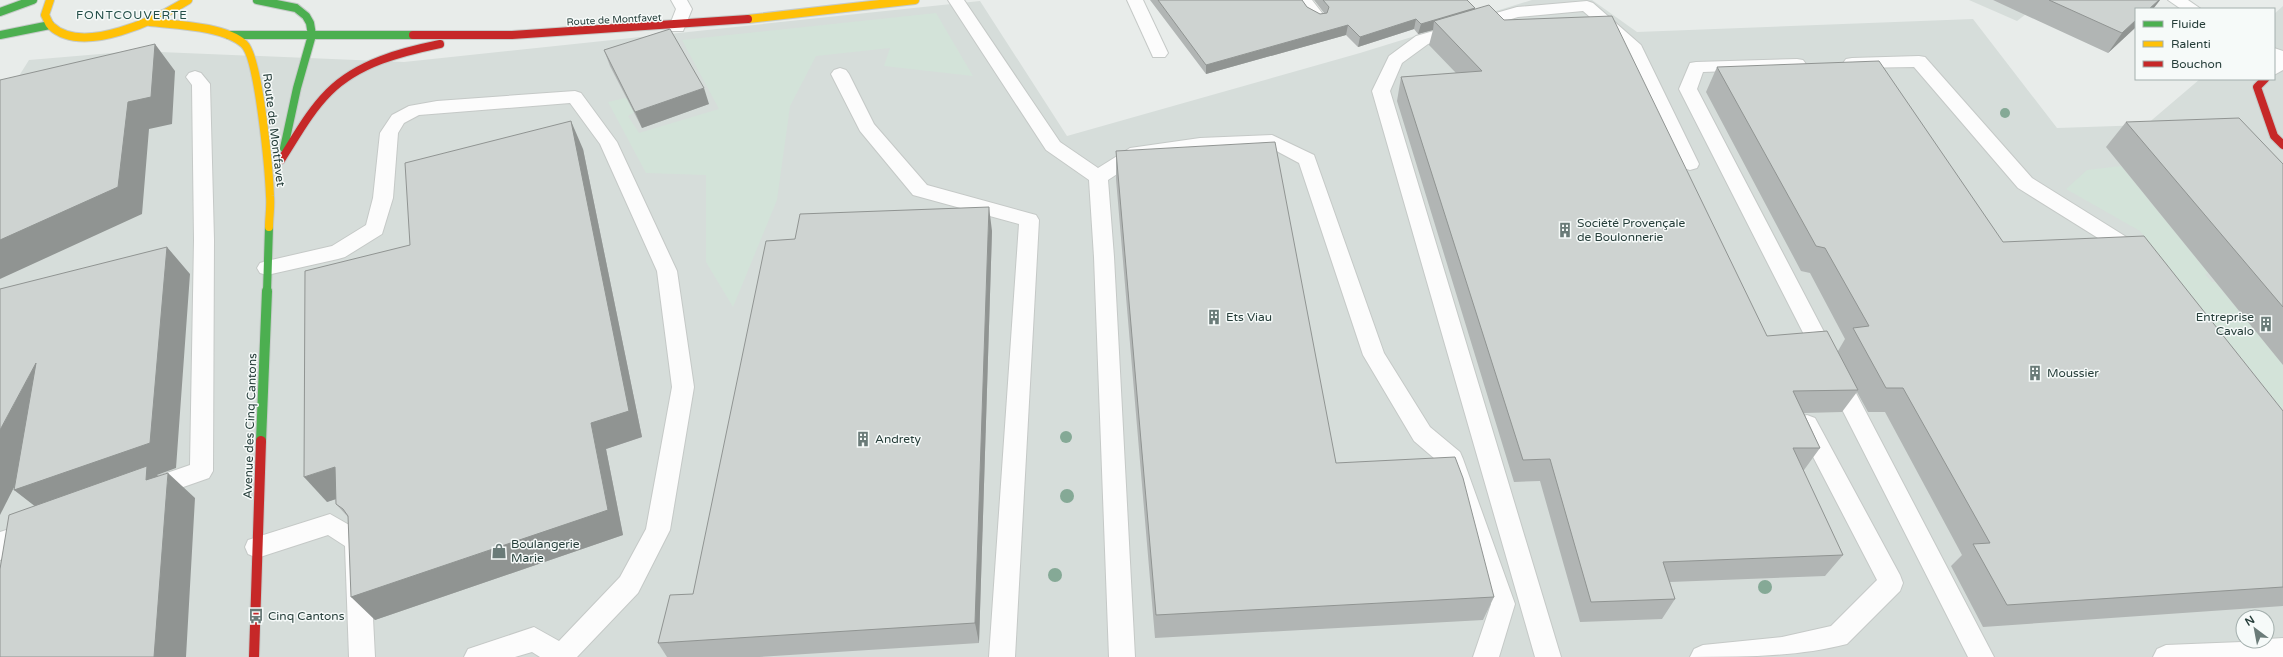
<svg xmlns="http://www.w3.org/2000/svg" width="2283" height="657" font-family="'Varela Round',sans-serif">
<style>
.built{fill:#d6ddda;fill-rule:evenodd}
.green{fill:#d3e3d9}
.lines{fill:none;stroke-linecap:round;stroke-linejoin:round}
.lane-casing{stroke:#c5c9c7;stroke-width:2}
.street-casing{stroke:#c5c9c7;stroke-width:2}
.fast-far1-casing{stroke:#c5cac8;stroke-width:10}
.fast-casing{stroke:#c5cac8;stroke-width:12}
.slow-casing{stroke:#c5cac8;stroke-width:10}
.jam-far1-casing{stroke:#c5cac8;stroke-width:10}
.jam-casing{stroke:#c5cac8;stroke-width:12}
.lane{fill:#fcfcfc;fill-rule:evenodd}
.street{fill:#fcfcfc;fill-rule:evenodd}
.fast-far1{stroke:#4caf50;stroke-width:8}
.fast{stroke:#4caf50;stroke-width:10}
.slow{stroke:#ffc107;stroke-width:8}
.jam-far1{stroke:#c62828;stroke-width:8}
.jam{stroke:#c62828;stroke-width:10}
.tree{fill:#85a996}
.wall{fill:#b1b5b4}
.shaded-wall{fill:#909492}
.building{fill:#ced3d1;stroke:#909492}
.labels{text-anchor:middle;stroke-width:3;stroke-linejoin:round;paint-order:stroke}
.far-street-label{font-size:10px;fill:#263e3a;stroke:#f6faf9}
.far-quarter-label{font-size:12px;letter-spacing:1px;fill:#244f49;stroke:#f6faf9}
.street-label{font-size:12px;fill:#263e3a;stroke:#f6faf9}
.poi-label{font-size:12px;fill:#263e3a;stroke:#f6faf9;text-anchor:start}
</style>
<rect width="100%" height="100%" fill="#e8ecea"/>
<g class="built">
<path d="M1532,0H1592L1637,32L1973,19L2057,128L2146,125L2200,79H2274V14L2283,6V657H0V106L29,60L136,51L404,62L980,1L1067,136L1360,53ZM2243,617H2267V641H2243Z"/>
<polygon points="1969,0 2044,0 2017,21"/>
</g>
<g class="green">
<polygon points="936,13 973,76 884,66 890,48 816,56 790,106 777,200 733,307 706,262 706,175 646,173 608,102 646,93 660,97 628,116 639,133 719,109 682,40"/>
<polygon points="2121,166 2208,273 2205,274 2212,282 2215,282 2283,365 2283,410 2140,231 2066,189 2087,170"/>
</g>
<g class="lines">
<g class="lane-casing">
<g id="lane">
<polygon points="671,0 687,0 692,9 683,31 671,31 669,27 676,9"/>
<polygon points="948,0 964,0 1060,142 1098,168 1130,148 1200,138 1272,135 1314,155 1384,353 1430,427 1460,452 1463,459 1515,604 1499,657 1473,657 1491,604 1442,465 1414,441 1363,355 1299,163 1269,147 1200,150 1142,158 1108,180 1114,257 1135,657 1109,657 1094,257 1089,180 1046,150"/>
<polygon points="1127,0 1143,0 1168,53 1165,57 1153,57"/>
<path d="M1295,0H1312L1326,18L1324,22C1310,25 1302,10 1295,0Z"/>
<polygon points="2168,0 2188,0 2201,9 2181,9"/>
<polygon points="1587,1 1593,3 1641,45 1699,164 1697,168 1690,170 1683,168 1681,164 1626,48 1583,11 1518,17 1428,44 1402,63 1390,91 1561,657 1535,657 1372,91 1389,56 1416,36 1517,7"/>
<polygon points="2274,48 2283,51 2283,63 2274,60"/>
<polygon points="1919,56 1925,57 2032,178 2144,248 2147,253 2144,258 2137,260 2130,258 2018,188 1914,67 1852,68 1846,67 1843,63 1846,59 1852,58"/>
<polygon points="1797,59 1803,60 1806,64 1803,68 1703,72 1697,89 1994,657 1968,657 1679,89 1690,63 1696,62"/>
<polygon points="840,68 846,70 849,74 874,124 927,185 1036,215 1039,220 1015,657 989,657 1019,224 913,195 860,131 831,74 834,70"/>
<polygon points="195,71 201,73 210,84 214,240 213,471 209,478 149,499 141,496 137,489 141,482 190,465 194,240 192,85 186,77 189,73"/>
<polygon points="575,91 581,93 617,142 677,271 694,387 670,530 638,593 577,657 540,657 532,652 515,657 464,657 468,649 534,627 559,641 620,577 646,529 672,387 657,271 600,144 570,103 419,115 404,123 398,133 393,198 382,234 345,257 338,259 267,275 260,273 257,268 260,263 267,261 332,246 366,225 373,198 380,133 392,115 409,106 437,101"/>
<path d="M1807,415L1815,418L1900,575L1903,583L1900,591L1847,644C1797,657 1742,657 1690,657L1694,649L1703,645L1782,637L1831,626L1877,580L1796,424L1799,418Z"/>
<polygon points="330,514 365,534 369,541 375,657 349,657 345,546 328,535 257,558 248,554 245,547 248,540"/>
<polygon points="31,522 39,525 43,532 39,539 13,549 9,557 0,560 0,532"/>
<polygon points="2283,638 2283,657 2153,657 2157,649 2166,645 2267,641 2267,639"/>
</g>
</g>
<g class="street-casing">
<polygon id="street" points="2283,54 2283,70 2274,75 2274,59"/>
</g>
<g class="fast-far1-casing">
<g id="fast-far1">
<polyline points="257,0 296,8 306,16 310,23 312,35 297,88 284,148"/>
<polyline points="0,12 33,0"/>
<polyline points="0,35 50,25"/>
<polyline points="229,35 413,35"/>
<polyline points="267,292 269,227"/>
</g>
</g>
<g class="fast-casing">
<polyline id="fast" points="261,441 267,291"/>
</g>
<g class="slow-casing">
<g id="slow">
<path d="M50,0L45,15C47,18 48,23 51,26C83,56 158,19 188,0"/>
<polyline points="748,19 915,0"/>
<path d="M150,22C176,25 224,26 244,44C259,57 269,172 270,196C271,207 269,217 269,227"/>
</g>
</g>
<g class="jam-far1-casing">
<g id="jam-far1">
<polyline points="413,35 512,35 748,19"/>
<polyline points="2265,79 2257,87 2274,136 2283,145"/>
<path d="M281,160C296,137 309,112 329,92C358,63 401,52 440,44"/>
</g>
</g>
<g class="jam-casing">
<polyline id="jam" points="254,657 261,441"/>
</g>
<use href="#lane" class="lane"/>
<use href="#street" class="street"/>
<use href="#fast-far1" class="fast-far1"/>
<use href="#fast" class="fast"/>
<use href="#slow" class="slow"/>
<use href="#jam-far1" class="jam-far1"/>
<use href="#jam" class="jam"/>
</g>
<g class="tree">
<circle cx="2005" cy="113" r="5"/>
<circle cx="1066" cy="437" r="6"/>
<circle cx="1067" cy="496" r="7"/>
<circle cx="1055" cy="575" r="7"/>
<circle cx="1765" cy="587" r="7"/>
</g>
<g class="wall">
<polygon points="1150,0 1302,0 1307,7 1320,14 1324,13 1314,0 1467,0 1767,336 1838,351 1845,339 1810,273 1801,271 1706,92 1717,67 2003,242 2283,411 2283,606 1983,627 1951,566 1962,555 1885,412 1868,412 1857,392 1842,412 1804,413 1820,448 1804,470 1803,470 1843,555 1825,576 1670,582 1675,599 1662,619 1580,622 1540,481 1514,482 1397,101 1401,77 1456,73 1429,45 1433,30 1418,34 1414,29 1358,47 1346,35 1206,74"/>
<polygon points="1993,0 2160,0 2153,9 2136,9 2136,27 2108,53"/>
<polygon points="604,50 709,104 642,128 610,66"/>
<polygon points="2126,122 2283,164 2283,365 2106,147"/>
<polygon points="583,149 642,437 606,449 623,535 375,620 348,517 336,504 336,499 327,502 410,245"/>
<polygon points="1116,151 1336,463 1494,597 1483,620 1155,638 1116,179"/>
<polygon points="992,231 979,643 759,657 667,657 658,643 693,594"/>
</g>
<g class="shaded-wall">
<polygon points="2159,0 2160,0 2153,9 2149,9"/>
<polygon points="1475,8 1473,18 1434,21 1433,30 1418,34 1421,24"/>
<polygon points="1416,19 1414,29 1358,47 1360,37"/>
<polygon points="2136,20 2136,27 2108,53 2122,33"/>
<polygon points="1348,25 1346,35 1206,74 1206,65"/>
<polygon points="155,44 175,71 172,124 149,129 142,214 0,279 0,240 128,102"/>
<polygon points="704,88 709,104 642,128 635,112"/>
<polygon points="571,121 583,149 642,437 606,449 623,535 375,620 351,597 591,423"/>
<polygon points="989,207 992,231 979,643 975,623"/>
<polygon points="167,247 190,274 176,468 157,475 167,485 168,473 195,498 186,657 154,657 45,514 14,490"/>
<polygon points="36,363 64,389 0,515 0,430"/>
<polygon points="335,467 357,492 327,502 304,477"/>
</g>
<g class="building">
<polygon points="1158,0 1302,0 1307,7 1320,14 1327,13 1329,7 1323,0 1467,0 1475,8 1421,24 1416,19 1360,37 1348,25 1206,65"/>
<polygon points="2049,0 2159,0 2149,9 2136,9 2136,20 2122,33"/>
<polygon points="1489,5 1504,20 1612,16 1767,336 1827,331 1858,390 1793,391 1820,448 1793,448 1843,555 1663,562 1675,599 1591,602 1550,459 1523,460 1401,77 1482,71 1434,21"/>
<polygon points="670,29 704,88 635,112 604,50"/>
<polygon points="155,44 151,97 128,102 118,187 0,240 0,80"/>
<polygon points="1879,61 2003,242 2144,236 2283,411 2283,587 2007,605 1973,544 1990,543 1903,388 1886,388 1853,328 1869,326 1825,248 1816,246 1717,67"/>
<polygon points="2239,118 2283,164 2283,307 2126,122"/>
<polygon points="571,121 629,411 591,423 608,510 351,597 348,516 343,509 336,504 335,467 304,477 305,271 410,245 405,163"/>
<polygon points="1275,142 1336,463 1455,457 1463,478 1494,597 1156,615 1116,151"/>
<polygon points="989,207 975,623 658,643 670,595 693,594 766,241 795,239 800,214"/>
<polygon points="167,247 150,443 14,490 36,363 0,430 0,289"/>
<polygon points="147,466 146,480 168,473 154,657 0,657 0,569 9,515"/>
</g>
<defs>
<g id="building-bare" transform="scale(1.2)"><path d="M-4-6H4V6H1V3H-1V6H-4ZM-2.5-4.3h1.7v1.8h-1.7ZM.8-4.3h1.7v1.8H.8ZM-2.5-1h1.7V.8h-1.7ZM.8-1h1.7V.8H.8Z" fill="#6a7b78" stroke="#f6faf9" stroke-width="2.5" paint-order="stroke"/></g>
<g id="shop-bare" transform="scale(1.2)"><path d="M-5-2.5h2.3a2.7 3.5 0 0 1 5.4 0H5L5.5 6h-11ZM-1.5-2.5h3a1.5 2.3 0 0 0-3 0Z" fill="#6a7b78" stroke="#f6faf9" stroke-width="2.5" paint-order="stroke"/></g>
<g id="bus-bare" transform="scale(1.2)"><path d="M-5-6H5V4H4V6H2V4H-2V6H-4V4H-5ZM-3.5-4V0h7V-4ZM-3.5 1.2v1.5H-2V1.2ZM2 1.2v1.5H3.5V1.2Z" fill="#6a7b78" stroke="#f6faf9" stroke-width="2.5" paint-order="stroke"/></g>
</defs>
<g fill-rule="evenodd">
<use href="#building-bare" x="1565" y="230"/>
<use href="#building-bare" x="1214" y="317"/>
<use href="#building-bare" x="2266" y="324"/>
<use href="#building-bare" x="2035" y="373"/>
<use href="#building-bare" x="863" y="439"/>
<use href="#shop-bare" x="499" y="551"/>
<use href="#bus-bare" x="256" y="616"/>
</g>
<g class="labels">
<g class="far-street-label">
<text transform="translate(614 19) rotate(-3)" y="4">Route de Montfavet</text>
</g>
<g class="far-quarter-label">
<text x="132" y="19">FONTCOUVERTE</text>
</g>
<g class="street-label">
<text transform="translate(274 130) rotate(83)" y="4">Route de Montfavet</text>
<text transform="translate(250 426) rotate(-88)" y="4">Avenue des Cinq Cantons</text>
</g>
<g class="poi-label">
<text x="1577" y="227">Société Provençale<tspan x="1577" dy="14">de Boulonnerie</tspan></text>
<text x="1226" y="321">Ets Viau</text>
<text x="2254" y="321" text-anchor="end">Entreprise<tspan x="2254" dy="14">Cavalo</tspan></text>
<text x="2047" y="377">Moussier</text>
<text x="875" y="443">Andrety</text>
<text x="511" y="548">Boulangerie<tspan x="511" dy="14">Marie</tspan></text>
<text x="268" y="620">Cinq Cantons</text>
</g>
</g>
<rect x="2135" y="8" width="140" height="72" fill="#f6faf9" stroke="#a3afad"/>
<rect x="2143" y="21" width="20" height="6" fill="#4caf50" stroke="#a3afad"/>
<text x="2171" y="28" font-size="12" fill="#263e3a">Fluide</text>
<rect x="2143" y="41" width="20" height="6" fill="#ffc107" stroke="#a3afad"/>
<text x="2171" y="48" font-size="12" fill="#263e3a">Ralenti</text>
<rect x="2143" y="61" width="20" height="6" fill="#c62828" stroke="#a3afad"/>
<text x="2171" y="68" font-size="12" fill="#263e3a">Bouchon</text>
<g transform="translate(2255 629) rotate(328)"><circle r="19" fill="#f6faf9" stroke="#a3afad"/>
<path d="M0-3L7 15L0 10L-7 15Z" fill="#6a7b78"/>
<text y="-6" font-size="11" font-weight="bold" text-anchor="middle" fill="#263e3a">N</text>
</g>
</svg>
